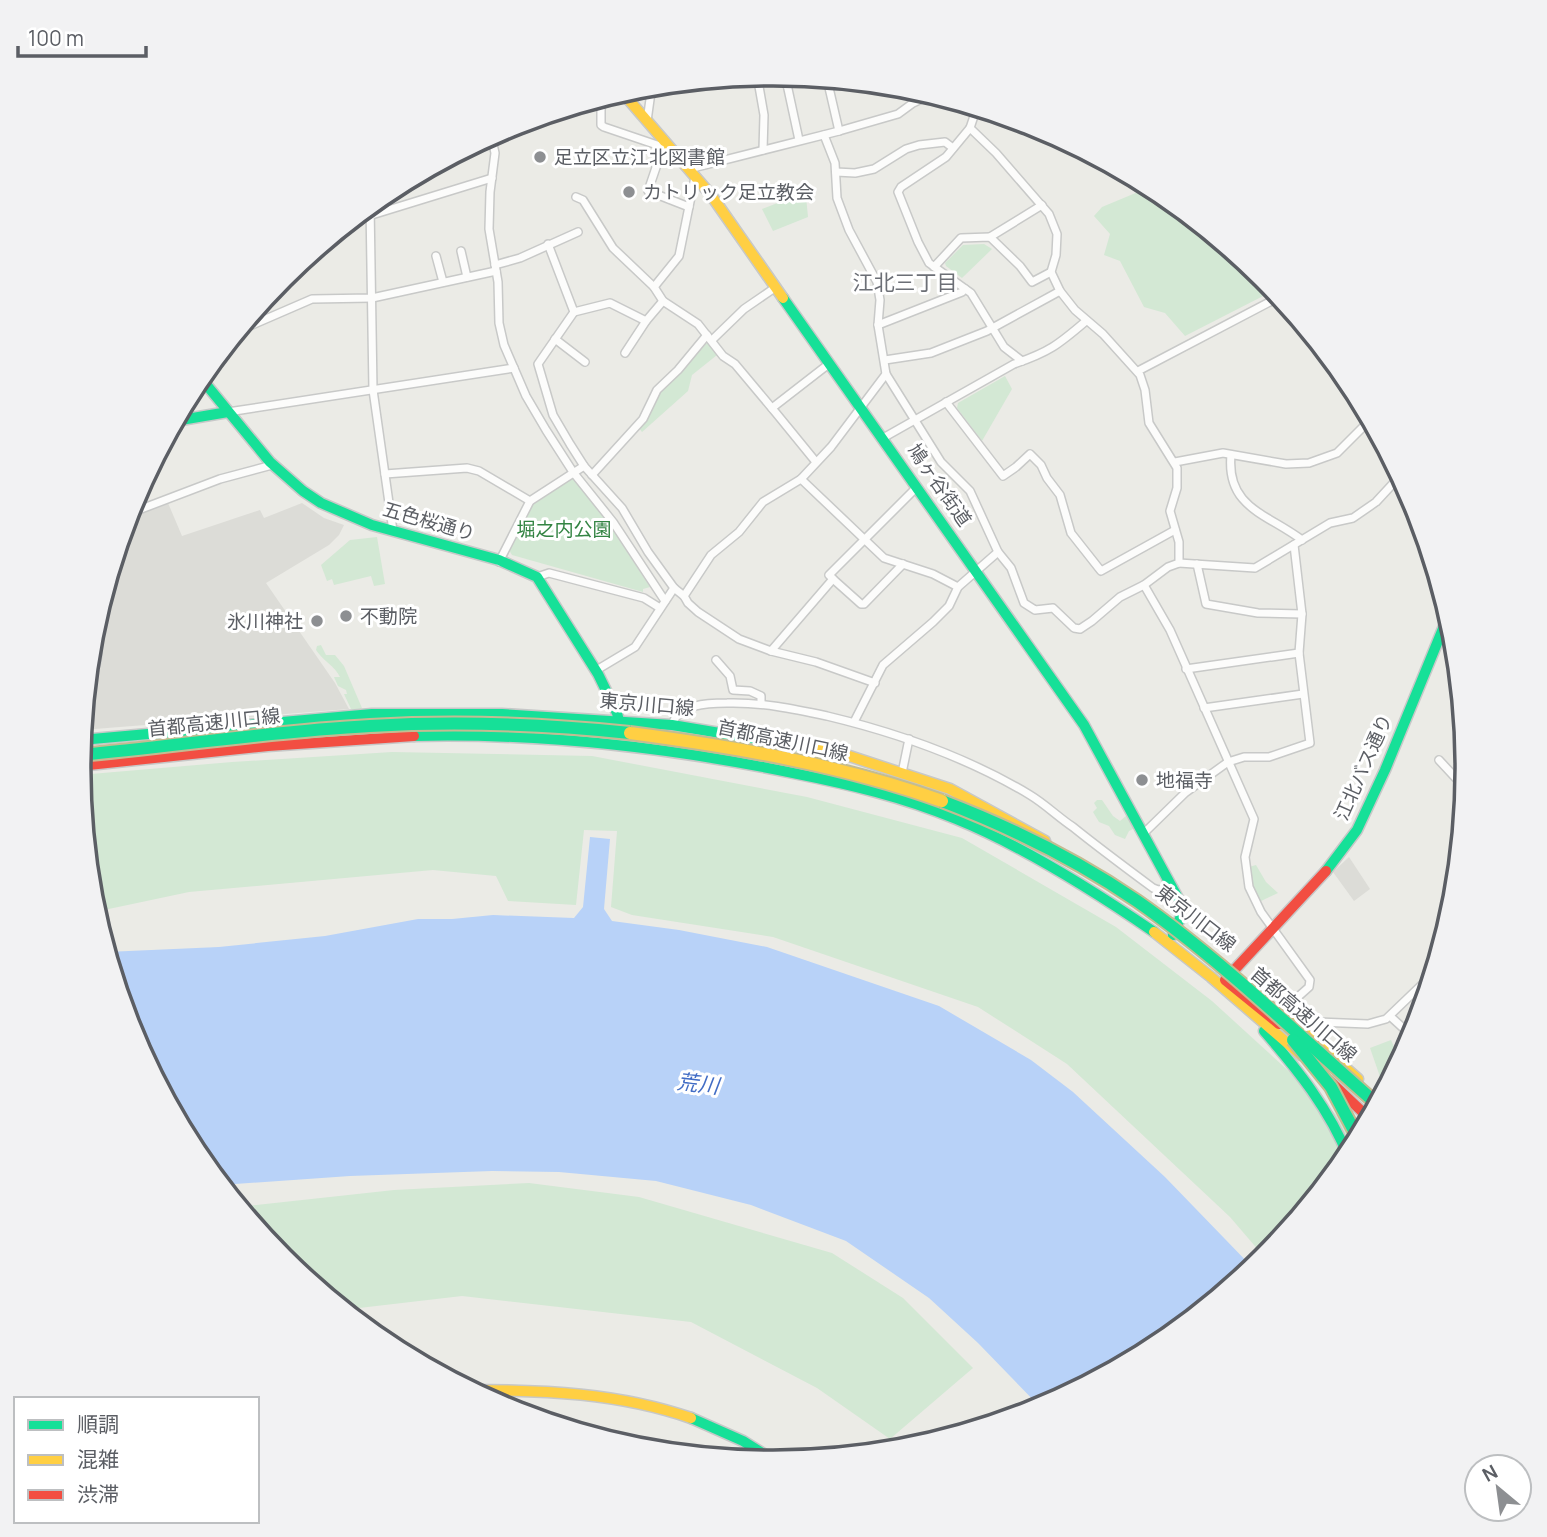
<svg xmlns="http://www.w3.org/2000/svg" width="1547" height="1537" font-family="Manrope,'Noto Sans JP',sans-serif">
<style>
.industrial{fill:#dcdcd7}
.green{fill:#d3e8d4}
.water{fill:#b8d2f8}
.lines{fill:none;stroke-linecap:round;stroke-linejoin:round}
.street-casing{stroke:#c8c9c8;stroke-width:10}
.fast-casing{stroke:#c7c8c8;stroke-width:13}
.slow-casing{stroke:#c7c8c8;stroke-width:13}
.jam-casing{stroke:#c7c8c8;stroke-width:13}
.street{stroke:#fcfcfb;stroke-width:7}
.fast{stroke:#16e098;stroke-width:10}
.slow{stroke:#ffcf43;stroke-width:10}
.jam{stroke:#f24e42;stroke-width:10}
.fast-bridge-casing{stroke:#c3bc92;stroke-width:16;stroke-linecap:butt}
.slow-bridge-casing{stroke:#c3bc92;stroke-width:16;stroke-linecap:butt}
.fast-bridge{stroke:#16e098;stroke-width:12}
.slow-bridge{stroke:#ffcf43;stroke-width:12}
.poi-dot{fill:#8d8f92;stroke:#fff;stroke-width:2.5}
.labels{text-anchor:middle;stroke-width:6;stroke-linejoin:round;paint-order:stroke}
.poi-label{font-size:19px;fill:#5b5e64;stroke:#fff;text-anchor:start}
.street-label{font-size:19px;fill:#5b5e64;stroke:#fff}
.park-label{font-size:19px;fill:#338443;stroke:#fff}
.neighbourhood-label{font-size:21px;fill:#6c6f76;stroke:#fff}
.water-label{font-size:21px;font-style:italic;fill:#426dc5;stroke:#fff}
.rim{fill:none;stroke:#5b5e64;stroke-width:3.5}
</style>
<rect width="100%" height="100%" fill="#ebebe6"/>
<g class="industrial">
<polygon points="168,503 182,536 260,510 264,518 302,503 324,518 344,525 339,535 329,545 266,583 335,683 349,709 82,730 92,633 127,519"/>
<polygon points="1349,857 1370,889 1354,901 1333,872"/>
</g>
<g class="green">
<polygon points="805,186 808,217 773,231 762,209 788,199 786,192"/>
<polygon points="1138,192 1167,197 1265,277 1275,290 1185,336 1165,313 1144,307 1120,261 1104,255 1110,234 1094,216 1102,207"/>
<polygon points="984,244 992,249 962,278 946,266 945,263 963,245"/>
<polygon points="708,342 717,355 692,375 688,391 642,432 639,428 646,419 660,393"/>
<polygon points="1005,376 1012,389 982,441 957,408 958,403"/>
<polygon points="570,478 575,480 606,519 650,587 643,589 643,592 512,555 509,550 533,503"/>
<polygon points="377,537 385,584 374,586 371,576 334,585 332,579 327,581 321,565 350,540"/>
<path d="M321,645L326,655H335L344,666L362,708L361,709H351L344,694H347L346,690L338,686L334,677H340C335,666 323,661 316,650L317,646Z"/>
<polygon points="392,752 592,756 807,797 962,838 1116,927 1212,1001 1361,1137 1351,1155 1266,1259 1230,1217 1067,1064 978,1007 773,937 632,915 611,907 617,831 584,830 576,905 508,901 496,876 433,870 189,892 104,910 99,928 92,904 79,775 232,762"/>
<polygon points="1097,800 1102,800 1113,816 1120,821 1126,816 1126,810 1137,827 1129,831 1125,839 1115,835 1109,826 1099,822 1093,812 1097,808 1094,803"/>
<polygon points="1256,865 1266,882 1278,893 1259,902 1253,889 1249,867"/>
<polygon points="1391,1040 1395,1049 1411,1043 1385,1091 1370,1048"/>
<polygon points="529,1183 639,1197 832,1253 903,1298 973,1368 890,1439 817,1388 691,1322 462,1296 342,1310 282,1260 238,1207 394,1190"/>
</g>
<polygon class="water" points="590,837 610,839 604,909 612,921 679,930 767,947 939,1006 1031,1060 1073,1092 1165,1177 1254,1269 1159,1347 1042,1409 978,1343 929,1298 846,1241 751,1205 656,1181 559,1172 492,1171 350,1176 221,1185 195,1154 131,1034 106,952 219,947 325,936 418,919 452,919 493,915 574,918 583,907"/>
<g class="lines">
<g class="street-casing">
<g id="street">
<polyline points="757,75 764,115 763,150"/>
<polyline points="785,75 799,140"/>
<polyline points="827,79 839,131"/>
<polyline points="601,98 601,125 604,127 663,147"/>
<polyline points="647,121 652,85"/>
<polyline points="970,128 946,157 901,187 898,192 918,242 929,263 971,293 1004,347 1022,361"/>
<polyline points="491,135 495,153 490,192 489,229 498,282 499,323 504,345 526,396 546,430 573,472 613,522 665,601"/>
<polyline points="667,144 663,147 648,191 689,207"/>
<polyline points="689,169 839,131 898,114 913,103 932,94"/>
<polyline points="836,172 855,173 874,169 906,149 919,145 945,142 953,148"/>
<polyline points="576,197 583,200 613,248 654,287 663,301 698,324 723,356 735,364 776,413 816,462"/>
<polyline points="370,205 373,390 393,531"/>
<polyline points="349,222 492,178"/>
<polyline points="990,237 1042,205"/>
<polyline points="548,244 574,312 538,364 553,415 570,444 584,466 622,508 648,552 674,588 684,596 688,603 698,612 739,639 771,651 816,662 875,683"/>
<polyline points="461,251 467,277"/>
<polyline points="436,256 443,282"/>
<polyline points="495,265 520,258 578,232"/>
<polyline points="934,267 961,238 990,237 1020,266 1032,282 1051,272"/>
<polyline points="654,287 679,256 695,177"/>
<polyline points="574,312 610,303 646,321"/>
<polyline points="878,325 962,292 965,289"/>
<polyline points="238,331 312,299 372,298 496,271"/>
<polyline points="555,339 585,362"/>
<polyline points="712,340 744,309 776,287"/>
<polyline points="625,353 646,321 663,301"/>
<polyline points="885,360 931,353 987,331 1060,291"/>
<polyline points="1138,371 1281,296"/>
<polyline points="886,374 941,462 970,491 998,552 1011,568 1024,603 1035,610 1053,608 1074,628 1080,629 1092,621 1120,597 1144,585 1168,567 1179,563 1179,542 1170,511 1177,488 1177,468 1149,423 1145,390 1140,375 1103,334 1075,310 1060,291 1051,272 1056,255 1057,234 1049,214 996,153 970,128 977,107"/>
<polyline points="946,402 1003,476 1016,467 1030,454 1041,465 1047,478 1060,495 1071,533 1101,571 1175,530"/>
<polyline points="772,408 830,363"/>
<polyline points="228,412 514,368"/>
<path d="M883,438L1014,364C1049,352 1058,345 1086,321"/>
<path d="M1231,455C1226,508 1268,514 1302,540"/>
<polyline points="1175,462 1223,453 1286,464 1309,463 1337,453 1371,419"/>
<polyline points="385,474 467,468 479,471 530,501"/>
<polyline points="592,475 643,419 657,390 678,370 707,335"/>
<polyline points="801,479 884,558 933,574 958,587"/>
<polyline points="128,514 220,479 272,465"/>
<polyline points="499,562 530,501 584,466"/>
<polyline points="1179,563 1255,568 1330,523 1353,518 1376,502 1401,475"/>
<polyline points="1197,564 1206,604 1258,613 1302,614"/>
<polyline points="537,577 549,573 644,598 660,608"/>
<polyline points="833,579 861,604 864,604 903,564"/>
<polyline points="1144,585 1170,630 1254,819 1245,857 1249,887 1261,912 1310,980 1309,987 1281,1012"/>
<polyline points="684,596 711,555 739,532 763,502 801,479 831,447 886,374 878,325 880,300 877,282 849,230 837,198 835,163 824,135"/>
<polyline points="771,651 833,579 829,575 917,487"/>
<polyline points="716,660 730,676 733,690 750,691 761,696 761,704"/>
<polyline points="1186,669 1299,653"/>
<polyline points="88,671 96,665 98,653 91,639"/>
<polyline points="595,671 635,647 674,588"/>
<polyline points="1204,708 1303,694"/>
<polyline points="854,722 883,665 933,622 949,606 958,587 998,552"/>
<path d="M672,725C678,704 708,703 727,703C761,702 794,709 827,716C898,733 967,757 1030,795C1045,804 1058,817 1073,827C1099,848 1126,868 1153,888L1158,890L1174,888"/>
<polyline points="1439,760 1466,789"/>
<polyline points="902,773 909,739"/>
<polyline points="1144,833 1185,793 1228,762 1244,757 1269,757 1310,743 1299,653 1302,614 1294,545"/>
<polyline points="1293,1000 1318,1022 1368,1024 1386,1019 1434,973"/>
<polyline points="1391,1017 1414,1038"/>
</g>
</g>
<g class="fast-casing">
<g id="fast">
<polyline points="783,298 1084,725 1179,900 1181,916 1173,935"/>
<polyline points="200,377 270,462 303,491 321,503 372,525 499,560 537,577 598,674 617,713 620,725"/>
<polyline points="175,421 228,412"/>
<path d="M414,736C542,733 667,747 793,773C848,784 904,797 956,819C1023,846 1094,891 1154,932"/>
<polyline points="81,740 372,714 502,714 672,725 805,747"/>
<polyline points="1326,871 1357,830 1385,770 1449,614"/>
<path d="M1264,1031C1298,1070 1329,1109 1349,1158"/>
<polyline points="691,1418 743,1441 778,1463"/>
</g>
</g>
<g class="slow-casing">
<g id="slow">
<polyline points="622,92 711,195 783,298"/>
<polyline points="805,747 837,752 950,789 1045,841"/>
<polyline points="1154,932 1211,977 1301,1055"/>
<polyline points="1294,1023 1358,1079"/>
<path d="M468,1390C544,1390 619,1393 691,1418"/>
</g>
</g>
<g class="jam-casing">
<g id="jam">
<polyline points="79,766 268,746 414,736"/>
<polyline points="1279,1024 1225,980 1326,871"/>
<polyline points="1330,1081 1370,1119"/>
</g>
</g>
<use href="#street" class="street"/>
<use href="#fast" class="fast"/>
<use href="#slow" class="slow"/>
<use href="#jam" class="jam"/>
<g class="fast-bridge-casing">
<g id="fast-bridge">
<path d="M80,755C177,746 273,731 370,726C457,721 543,724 630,733"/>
<path d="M942,801C1010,827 1077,860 1137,901C1223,961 1299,1036 1378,1105"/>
<polyline points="1293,1040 1331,1087 1359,1140"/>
</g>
</g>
<g class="slow-bridge-casing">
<path id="slow-bridge" d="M630,733C735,747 842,765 942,801"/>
</g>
<use href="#fast-bridge" class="fast-bridge"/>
<use href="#slow-bridge" class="slow-bridge"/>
</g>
<g class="poi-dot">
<circle cx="540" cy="157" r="7"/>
<circle cx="629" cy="192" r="7"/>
<circle cx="346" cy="616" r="7"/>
<circle cx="317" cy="621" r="7"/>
<circle cx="1142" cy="780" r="7"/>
</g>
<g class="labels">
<g class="poi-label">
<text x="554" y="164">足立区立江北図書館</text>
<text x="643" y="199">カトリック足立教会</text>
<text x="360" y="623">不動院</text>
<text x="303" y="628" text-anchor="end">氷川神社</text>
<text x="1156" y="787">地福寺</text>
</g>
<g class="street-label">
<text transform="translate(940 485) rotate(55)" y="7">鳩ヶ谷街道</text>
<text transform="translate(429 521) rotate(16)" y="7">五色桜通り</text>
<text transform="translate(647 704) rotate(5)" y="7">東京川口線</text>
<text transform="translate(214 722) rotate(-6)" y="7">首都高速川口線</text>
<text transform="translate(783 740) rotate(12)" y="7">首都高速川口線</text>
<text transform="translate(1363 767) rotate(-66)" y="7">江北バス通り</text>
<text transform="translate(1196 918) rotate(38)" y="7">東京川口線</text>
<text transform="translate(1304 1014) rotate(41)" y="7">首都高速川口線</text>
</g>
<g class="park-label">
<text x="564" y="536">堀之内公園</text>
</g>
<g class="neighbourhood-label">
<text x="905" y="290">江北三丁目</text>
</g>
<g class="water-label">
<text transform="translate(698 1084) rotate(7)" y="7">荒川</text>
</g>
</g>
<path d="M0 0H1547V1537H0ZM91 768a682 682 0 1 1 1364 0a682 682 0 1 1-1364 0Z" fill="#f2f2f3" fill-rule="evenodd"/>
<path class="rim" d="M91 768a682 682 0 1 1 1364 0a682 682 0 1 1-1364 0Z"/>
<rect x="14" y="1397" width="245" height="126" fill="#ffffff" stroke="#bdbfc1" stroke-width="2"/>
<rect x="28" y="1420" width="35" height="10" fill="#16e098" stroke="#bdbfc1" stroke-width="2"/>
<text x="77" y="1432" font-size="21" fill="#5b5e64">順調</text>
<rect x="28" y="1455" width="35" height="10" fill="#ffcf43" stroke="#bdbfc1" stroke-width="2"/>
<text x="77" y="1467" font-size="21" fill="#5b5e64">混雑</text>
<rect x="28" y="1490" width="35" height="10" fill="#f24e42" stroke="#bdbfc1" stroke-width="2"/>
<text x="77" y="1502" font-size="21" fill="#5b5e64">渋滞</text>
<g transform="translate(1498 1488) rotate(331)"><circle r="33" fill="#ffffff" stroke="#bdbfc1" stroke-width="2"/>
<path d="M0-5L12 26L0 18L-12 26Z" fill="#8d8f92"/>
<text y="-10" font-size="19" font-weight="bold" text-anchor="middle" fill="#5b5e64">N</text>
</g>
<path d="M18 46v10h128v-10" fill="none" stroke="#5b5e64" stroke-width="3.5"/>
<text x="28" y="46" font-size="21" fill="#5b5e64" stroke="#ffffff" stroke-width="5" paint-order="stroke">100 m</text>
</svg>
